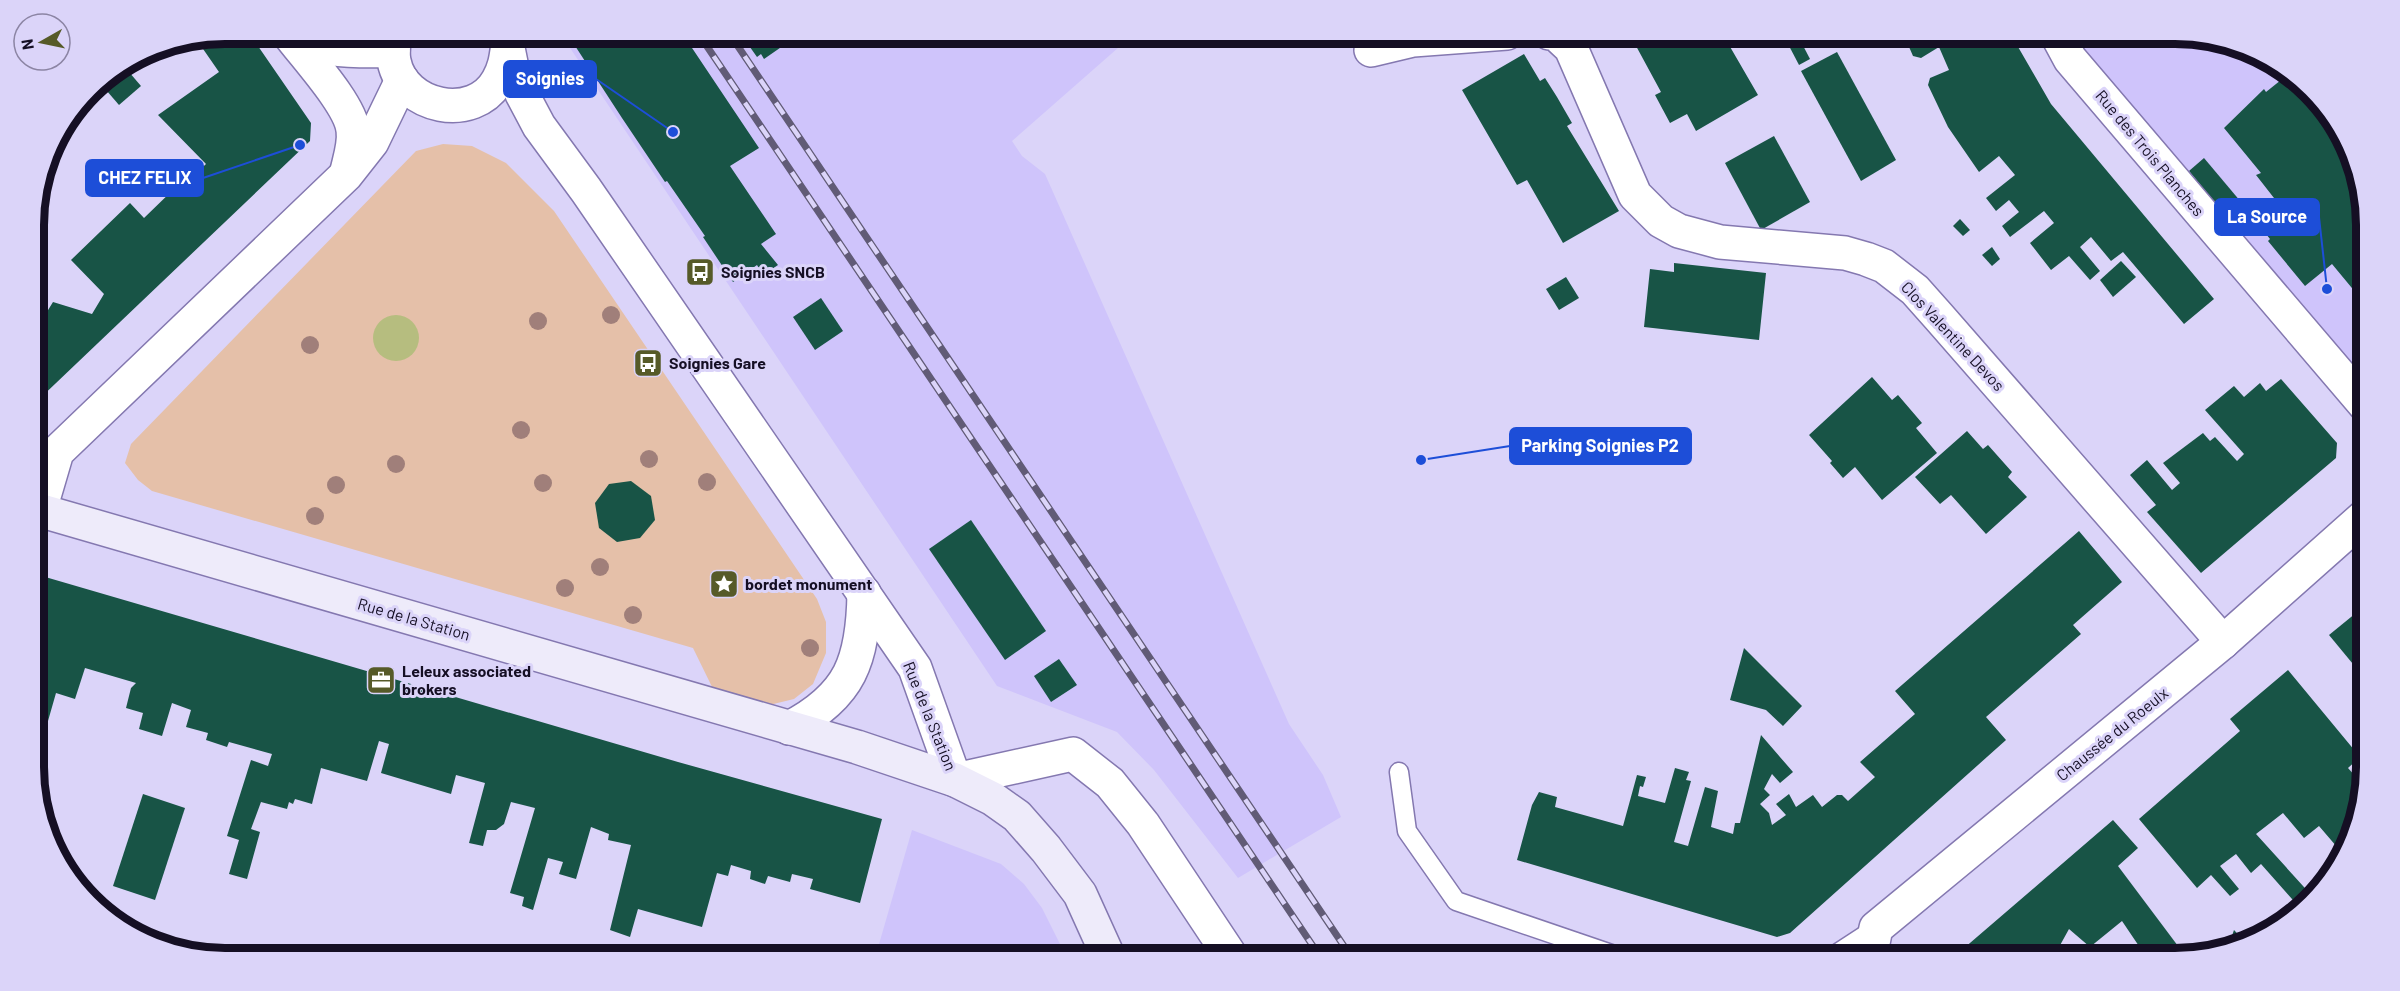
<svg xmlns="http://www.w3.org/2000/svg" width="2400" height="991" font-family="Barlow,sans-serif">
<style>
.built{fill:#cfc4fb}
.green{fill:#e5c0a9}
.water{fill:#b6bd7f}
.building{fill:#185446}
.lines{fill:none;stroke-linecap:round;stroke-linejoin:round}
.lane-casing{stroke:#8478b0;stroke-width:21}
.street-casing{stroke:#8478b0;stroke-width:36}
.secondary-casing{stroke:#8478b0;stroke-width:36}
.lane{stroke:#fff;stroke-width:18}
.street{stroke:#fff;stroke-width:33}
.secondary{stroke:#eeebfa;stroke-width:33}
.rail-casing{stroke:#615b76;stroke-width:7}
.rail{stroke:#dbd4f9;stroke-width:4.5;stroke-dasharray:14;stroke-linecap:butt}
.tree{fill:#a07f7a}
.labels{text-anchor:middle;stroke-width:6;stroke-linejoin:round;paint-order:stroke}
.street-label{font-size:16px;fill:#150f24;stroke:#dbd4f9}
.poi-label{font-size:16px;font-weight:bold;fill:#150f24;stroke:#dbd4f9;text-anchor:start}
.rim{fill:none;stroke:#150f24;stroke-width:8}
.leader{fill:none;stroke:#1d4ed8;stroke-width:2}
.callout-dot{fill:#1d4ed8;stroke:#dbd4f9;stroke-width:2}
.callout{fill:#1d4ed8;stroke:#1d4ed8;stroke-width:2}
.callout-label{font-size:18px;text-anchor:middle;font-weight:bold;fill:#fff}
</style>
<rect width="100%" height="100%" fill="#dbd4f9"/>
<g class="built">
<polygon points="560,33 1135,33 1012,141 1022,156 1045,174 1289,724 1323,775 1341,817 1238,878 1154,770 1117,732 997,686"/>
<polygon points="2056,33 2176,33 2238,43 2320,98 2347,140 2365,199 2366,379 2109,78 2070,59"/>
<polygon points="912,830 1001,864 1024,884 1042,908 1067,958 875,958"/>
</g>
<polygon class="green" points="443,144 472,146 506,163 554,211 817,599 826,622 826,653 813,684 794,699 761,707 715,693 693,648 152,491 138,480 125,463 131,444 416,151"/>
<circle class="water" cx="396" cy="338" r="23"/>
<g class="building">
<polygon points="224,33 249,33 311,123 310,141 34,404 34,333 53,302 92,314 104,294 71,260 130,203 144,218 176,187 179,190 206,164 158,115 219,72 201,46 218,34"/>
<polygon points="571,33 682,33 759,148 730,166 776,234 761,244 778,265 763,275 757,265 733,282 703,237 705,236 667,181 665,182 622,118 568,35"/>
<polygon points="740,33 793,33 788,36 790,41 764,59 761,54 757,57"/>
<polygon points="1629,33 1736,33 1740,39 1729,45 1758,95 1696,131 1687,114 1670,123 1655,95 1661,92"/>
<polygon points="1903,33 2010,33 2051,104 2214,299 2184,324 2123,252 2111,261 2091,237 2080,247 2100,271 2090,280 2069,256 2051,270 2030,243 2054,223 2044,211 2010,237 2002,226 2019,212 2009,200 1996,211 1986,198 2015,175 1999,156 1979,172 1948,127 1928,85 1930,78 1949,70 1939,47 1921,58 1913,56"/>
<polygon points="1798,36 1810,59 1799,65 1787,42"/>
<polygon points="1837,52 1896,160 1861,181 1801,71"/>
<polygon points="1524,54 1540,81 1545,78 1557,97 1572,123 1567,126 1619,211 1563,243 1527,180 1517,185 1462,90"/>
<polygon points="123,65 141,86 119,105 100,83 108,75"/>
<polygon points="2286,76 2320,98 2347,140 2365,199 2366,305 2332,264 2305,286 2268,241 2270,239 2258,224 2259,211 2274,198 2256,175 2261,173 2224,128 2264,89 2266,92"/>
<polygon points="1774,136 1810,202 1761,230 1725,163"/>
<polygon points="2204,158 2241,202 2225,215 2189,171"/>
<polygon points="1960,219 1970,230 1963,236 1953,226"/>
<polygon points="1992,247 2000,259 1992,266 1982,255"/>
<polygon points="2121,261 2136,277 2113,297 2100,280"/>
<polygon points="1674,263 1766,273 1759,340 1644,327 1650,269 1674,272"/>
<polygon points="1566,277 1579,298 1559,310 1546,289"/>
<polygon points="821,298 843,331 815,350 793,317"/>
<polygon points="1872,377 1892,400 1898,395 1922,423 1916,428 1937,453 1882,500 1855,467 1843,478 1830,463 1832,461 1809,435"/>
<polygon points="2281,379 2337,443 2336,458 2201,573 2147,512 2156,505 2130,475 2147,460 2172,490 2180,483 2163,463 2203,433 2210,441 2215,437 2237,461 2244,454 2205,410 2234,386 2244,397 2260,383 2266,391"/>
<polygon points="1967,431 1983,449 1988,445 2012,472 2008,477 2027,497 1986,534 1951,495 1940,504 1915,477"/>
<polygon points="631,481 651,496 655,520 640,538 617,542 599,528 595,503 609,484"/>
<polygon points="971,520 1046,631 1005,660 929,549"/>
<polygon points="2079,531 2122,582 2073,625 2081,634 1986,717 2006,740 1790,933 1777,937 1517,860 1532,805 1539,792 1557,797 1555,807 1623,826 1637,775 1646,777 1643,787 1640,786 1638,796 1665,803 1675,768 1689,772 1686,780 1691,781 1674,842 1688,846 1705,787 1718,791 1711,827 1733,834 1735,823 1740,823 1761,735 1793,772 1780,783 1772,774 1764,789 1770,795 1760,804 1769,813 1772,825 1786,815 1776,804 1789,794 1796,807 1813,795 1822,807 1837,795 1842,795 1848,801 1875,777 1860,762 1915,714 1895,691"/>
<polygon points="35,574 678,762 882,819 860,903 810,889 813,879 792,874 790,882 768,876 765,884 750,879 751,871 731,865 728,876 717,873 702,927 638,909 630,937 610,930 631,845 608,840 609,834 591,827 576,879 559,874 563,862 548,858 533,910 522,906 524,897 510,893 535,808 511,802 504,824 496,830 487,830 483,846 469,843 485,783 456,775 451,794 381,773 389,744 379,741 367,781 321,768 312,804 295,799 293,804 289,802 287,809 261,802 251,829 260,832 247,879 229,874 239,840 227,836 251,760 268,766 272,754 229,742 227,747 206,740 208,733 186,727 191,710 172,703 162,736 139,729 143,713 126,708 131,688 136,683 85,668 75,699 56,693 40,749 36,748"/>
<polygon points="2367,604 2367,681 2329,635"/>
<polygon points="1744,648 1802,706 1783,726 1766,710 1730,700"/>
<polygon points="1059,659 1077,685 1051,702 1034,676"/>
<polygon points="2288,670 2360,757 2348,768 2364,786 2357,829 2343,854 2319,826 2304,838 2283,813 2256,834 2313,897 2300,908 2261,864 2251,873 2236,854 2220,866 2239,889 2230,896 2211,875 2197,888 2139,819 2240,731 2230,719"/>
<polygon points="143,794 185,808 155,900 113,886"/>
<polygon points="2113,820 2138,848 2118,866 2187,958 2147,958 2122,921 2090,947 2069,929 2053,958 1957,958 1956,955"/>
<polygon points="2234,930 2246,943 2227,950"/>
<polygon points="1004,946 1034,954 1033,958 1001,958"/>
<polygon points="2090,947 2101,958 2079,958"/>
<polygon points="2111,950 2121,958 2104,958"/>
</g>
<g class="lines">
<g class="lane-casing">
<g id="lane">
<polyline points="1399,772 1407,831 1456,901 1623,958"/>
<polyline points="1830,958 1876,928"/>
</g>
</g>
<g class="street-casing">
<g id="street">
<path d="M288,33C305,56 350,104 353,130C355,143 350,158 347,171"/>
<path d="M294,33C320,55 361,50 393,51"/>
<path d="M395,33C394,42 392,52 394,61C403,108 474,123 498,80C505,68 506,58 508,44"/>
<polyline points="505,33 512,68 522,94 539,126 586,190 915,668 955,780 1073,754 1110,783 1143,824 1232,958"/>
<polyline points="1549,33 1556,34 1571,48 1635,195 1661,221 1679,231 1720,242 1845,253 1866,259 1884,266 1915,290 1939,317 2223,642"/>
<polyline points="2056,33 2070,59 2366,406"/>
<polyline points="1371,50 1413,40 1507,33"/>
<polyline points="40,510 57,452 346,175 372,142 402,80"/>
<path d="M789,728C851,696 863,660 864,593"/>
<polyline points="1870,958 1876,928 2223,642 2366,515"/>
</g>
</g>
<g class="secondary-casing">
<polyline id="secondary" points="35,509 857,747 955,780 993,799 1017,816 1046,849 1080,894 1109,958"/>
</g>
<use href="#lane" class="lane"/>
<use href="#street" class="street"/>
<use href="#secondary" class="secondary"/>
<g class="rail-casing">
<g id="rail">
<polyline points="698,33 1321,958"/>
<polyline points="729,33 1352,958"/>
</g>
</g>
<use href="#rail" class="rail"/>
</g>
<g class="tree">
<circle cx="611" cy="315" r="9"/>
<circle cx="538" cy="321" r="9"/>
<circle cx="310" cy="345" r="9"/>
<circle cx="521" cy="430" r="9"/>
<circle cx="649" cy="459" r="9"/>
<circle cx="396" cy="464" r="9"/>
<circle cx="707" cy="482" r="9"/>
<circle cx="543" cy="483" r="9"/>
<circle cx="336" cy="485" r="9"/>
<circle cx="315" cy="516" r="9"/>
<circle cx="600" cy="567" r="9"/>
<circle cx="565" cy="588" r="9"/>
<circle cx="633" cy="615" r="9"/>
<circle cx="810" cy="648" r="9"/>
</g>
<defs>
<g id="bus-square" transform="scale(1.5)"><rect x="-9" y="-9" width="18" height="18" rx="4" fill="#565a28" stroke="#dbd4f9"/><path d="M-5-6H5V4H4V6H2V4H-2V6H-4V4H-5ZM-3.5-4V0h7V-4ZM-3.5 1.2v1.5H-2V1.2ZM2 1.2v1.5H3.5V1.2Z" fill="#fff"/></g>
<g id="sight-square" transform="scale(1.5)"><rect x="-9" y="-9" width="18" height="18" rx="4" fill="#565a28" stroke="#dbd4f9"/><path d="M0-6L1.8-2.2L6-1.7L2.9 1.2L3.7 5.4L0 3.3L-3.7 5.4L-2.9 1.2L-6-1.7L-1.8-2.2Z" fill="#fff"/></g>
<g id="office-square" transform="scale(1.5)"><rect x="-9" y="-9" width="18" height="18" rx="4" fill="#565a28" stroke="#dbd4f9"/><path d="M-6-3h4V-5.5h4V-3h4V5H-6ZM-1-4.5V-3h2v-1.5ZM-6 0V1H6V0Z" fill="#fff"/></g>
</defs>
<g fill-rule="evenodd">
<use href="#bus-square" x="700" y="272"/>
<use href="#bus-square" x="648" y="363"/>
<use href="#sight-square" x="724" y="584"/>
<use href="#office-square" x="381" y="680"/>
</g>
<g class="labels">
<g class="street-label">
<text transform="translate(2150 153) rotate(50)" y="6">Rue des Trois Planches</text>
<text transform="translate(1953 336) rotate(47)" y="6">Clos Valentine Devos</text>
<text transform="translate(414 619) rotate(16)" y="6">Rue de la Station</text>
<text transform="translate(930 716) rotate(68)" y="6">Rue de la Station</text>
<text transform="translate(2112 734) rotate(-39)" y="6">Chaussée du Roeulx</text>
</g>
<g class="poi-label">
<text x="721" y="278">Soignies SNCB</text>
<text x="669" y="369">Soignies Gare</text>
<text x="745" y="590">bordet monument</text>
<text x="402" y="677">Leleux associated<tspan x="402" dy="18">brokers</tspan></text>
</g>
</g>
<path d="M0 0H2400V991H0ZM225 44H2175A181 181 0 0 1 2356 225V767A181 181 0 0 1 2175 948H225A181 181 0 0 1 44 767V225A181 181 0 0 1 225 44Z" fill="#dbd4f9" fill-rule="evenodd"/>
<path class="rim" d="M225 44H2175A181 181 0 0 1 2356 225V767A181 181 0 0 1 2175 948H225A181 181 0 0 1 44 767V225A181 181 0 0 1 225 44Z"/>
<path class="leader" d="M673 132L596 79M300 145L203 178M2327 289L2319 217M1421 460L1510 446"/>
<g class="callout-dot">
<circle cx="673" cy="132" r="6"/>
<circle cx="300" cy="145" r="6"/>
<circle cx="2327" cy="289" r="6"/>
<circle cx="1421" cy="460" r="6"/>
</g>
<g class="callout">
<rect x="504" y="61" width="92" height="36" rx="6"/>
<rect x="86" y="160" width="117" height="36" rx="6"/>
<rect x="2215" y="199" width="104" height="36" rx="6"/>
<rect x="1510" y="428" width="181" height="36" rx="6"/>
</g>
<g class="callout-label">
<text x="550" y="85">Soignies</text>
<text x="145" y="184">CHEZ FELIX</text>
<text x="2267" y="223">La Source</text>
<text x="1600" y="452">Parking Soignies P2</text>
</g>
<g transform="translate(42 42) rotate(261)"><circle r="28" fill="#dbd4f9" stroke="#8c85a4" stroke-width="1.5"/>
<path d="M0-4.5L10 22L0 15L-10 22Z" fill="#565a28"/>
<text y="-9" font-size="16" font-weight="bold" text-anchor="middle" fill="#150f24">N</text>
</g>
</svg>
